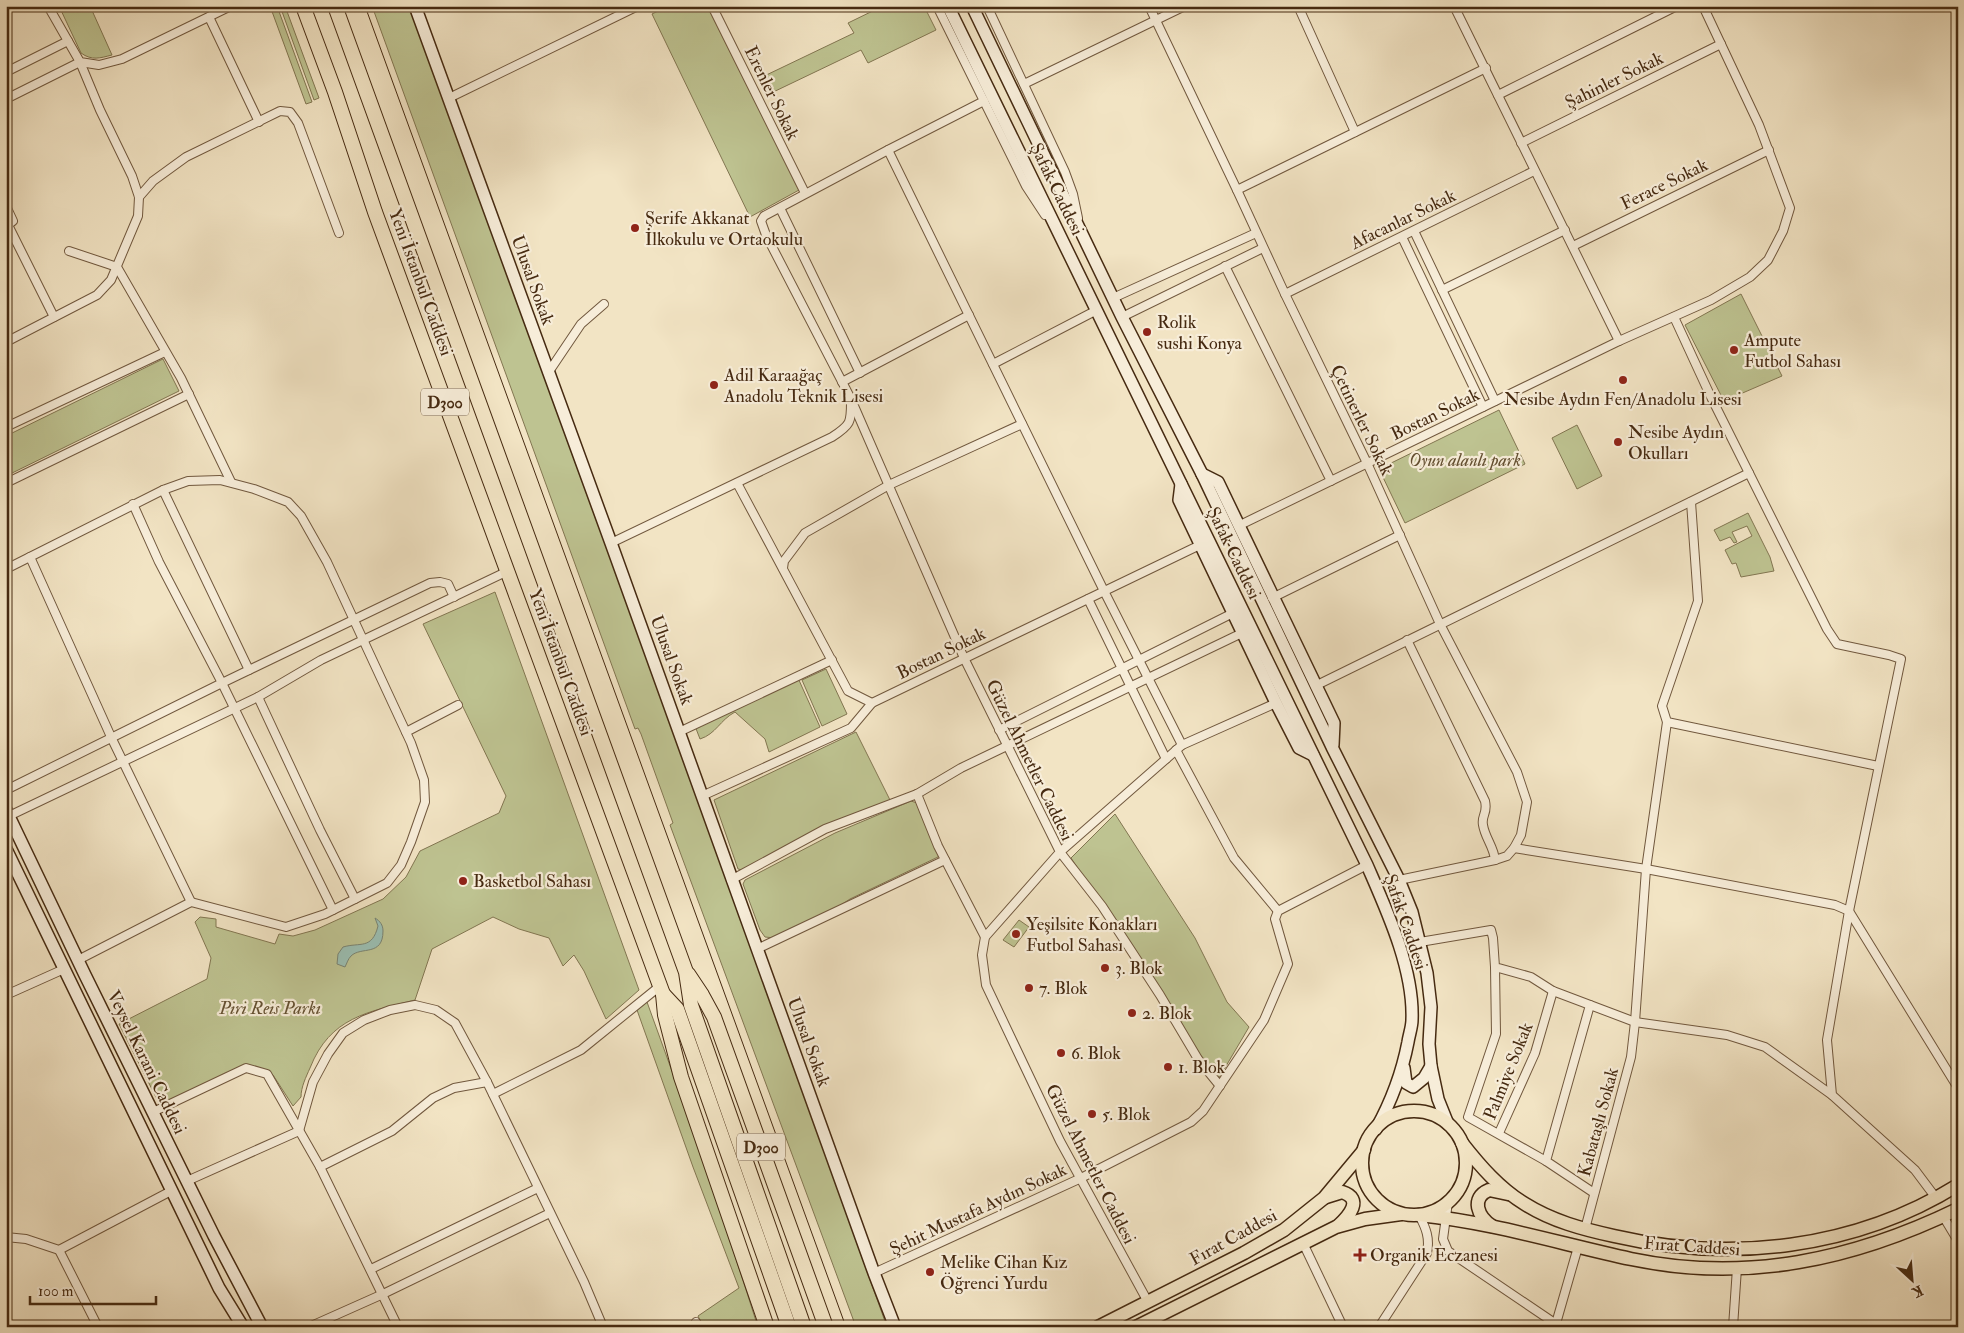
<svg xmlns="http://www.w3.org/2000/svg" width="1964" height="1333" font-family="'IM FELL Double Pica',serif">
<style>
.green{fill:#bec391;stroke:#827651}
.water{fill:#9bbfb3;stroke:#798372}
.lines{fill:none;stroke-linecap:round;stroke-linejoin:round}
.street-casing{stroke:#71583e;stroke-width:10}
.secondary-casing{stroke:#462a11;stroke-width:14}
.primary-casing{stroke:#462a11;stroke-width:15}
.highway-casing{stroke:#462a11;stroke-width:16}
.street{stroke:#f7edd9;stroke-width:8}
.secondary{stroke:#f7edd9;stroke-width:11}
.primary{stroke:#f2e4c4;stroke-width:12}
.highway{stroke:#f2e4c4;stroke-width:14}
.tram{stroke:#462a11;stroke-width:1}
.poi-dot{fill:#8f2418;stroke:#f7edd9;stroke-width:2}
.labels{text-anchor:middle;stroke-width:4.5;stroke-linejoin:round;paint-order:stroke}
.shield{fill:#f7edd9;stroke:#7b644d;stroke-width:1}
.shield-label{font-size:16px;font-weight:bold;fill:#462a11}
.street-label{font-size:18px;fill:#462a11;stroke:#f7edd9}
.poi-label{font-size:18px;fill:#462a11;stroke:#f7edd9;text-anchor:start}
.park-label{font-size:18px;font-style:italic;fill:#645031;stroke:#f7edd9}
</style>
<rect width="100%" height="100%" fill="#f2e4c4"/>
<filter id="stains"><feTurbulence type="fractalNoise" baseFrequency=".004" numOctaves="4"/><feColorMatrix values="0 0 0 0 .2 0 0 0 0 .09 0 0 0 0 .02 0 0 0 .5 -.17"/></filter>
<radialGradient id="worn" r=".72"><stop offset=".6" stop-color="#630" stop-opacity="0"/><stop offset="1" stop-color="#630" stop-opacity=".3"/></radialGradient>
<g class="green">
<path d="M59,6H90L112,55C100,58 92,61 81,53Z"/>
<polygon points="270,6 277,6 312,102 306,104"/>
<polygon points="280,6 285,6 319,98 314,100"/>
<polygon points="372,6 409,6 648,662 887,1327 856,1327 670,825 673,823 641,734 638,728 635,729"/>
<polygon points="668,6 709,6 799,190 750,217 652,14"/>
<polygon points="883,6 924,6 936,30 868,63 861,50 767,95 758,79 854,33 848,23"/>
<polygon points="1741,294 1782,376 1724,401 1685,325"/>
<polygon points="163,359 179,391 6,476 6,436"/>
<polygon points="1499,410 1525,464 1405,523 1379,469"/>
<polygon points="1577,425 1602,476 1577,489 1552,438"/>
<polygon points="1748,513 1770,557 1774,571 1741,577 1736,563 1732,564 1725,550 1752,536 1747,526 1732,532 1737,542 1734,543 1730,537 1720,541 1714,530"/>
<path d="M495,592L639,990L606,1019L584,971L574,955L563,966L549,938L519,929L493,917L432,949L415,1000C368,1012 330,1017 310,1068C306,1077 301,1087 301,1097L293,1106L273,1075L246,1067L162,1109L119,1024L207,979L211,958L195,922L200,917L216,919V927L275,944L279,934L293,936L315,930L383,899L406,877L420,851L499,813L506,796L423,624Z"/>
<polygon points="826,669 847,714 822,726 802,680"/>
<path d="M798,678L820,727L769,752L765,739L735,712C720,720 716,734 700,739L695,726Z"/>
<polygon points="856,732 890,800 796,843 746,871 738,869 714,800"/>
<polygon points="911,801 917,803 940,854 938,857 850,899 838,907 775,938 765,937 760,930 743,884 745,880 835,833"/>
<polygon points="1115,814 1195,938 1227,1002 1249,1027 1219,1078 1201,1056 1071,858"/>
<polygon points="1019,920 1029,927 1014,947 1003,940"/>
<polygon points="647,1002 704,1160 758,1327 703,1327 698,1316 739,1288 693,1167 637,1010"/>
</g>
<path class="water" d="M375,918C380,921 383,925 383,931C383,957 361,946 351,956C348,959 347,963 345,967L337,964L338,954L343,947C360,942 372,950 378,926Z"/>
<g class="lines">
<g class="street-casing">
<g id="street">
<polyline points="48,6 80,62 99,65 122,59 231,6"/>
<polyline points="712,6 805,193"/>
<polyline points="937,6 1026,186 1045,215"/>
<polyline points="987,6 1065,172 1073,194 1078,218"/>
<polyline points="1149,6 1237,190 1285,294 1367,463 1440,624 1517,772 1527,802 1521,835 1514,848 1507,856 1495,860 1399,880"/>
<polyline points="1298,6 1355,132"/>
<polyline points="1454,6 1619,341"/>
<polyline points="209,17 259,122"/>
<polyline points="6,72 68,41"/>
<polyline points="1024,84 1185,6"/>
<polyline points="1498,95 1677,6"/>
<polyline points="449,98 638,6"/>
<polyline points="6,99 80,62 100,110 132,176 139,197 138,216 111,280 97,295 6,342"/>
<polyline points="1521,143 1721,44"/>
<polyline points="888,150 1104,591 1182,745"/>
<polyline points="1237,190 1486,68"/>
<polyline points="139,197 153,181 186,157 280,111 290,112 298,123 339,233"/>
<polyline points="6,206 13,221 8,225 54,317"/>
<polyline points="780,208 860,373"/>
<polyline points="1414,231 1495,401"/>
<polyline points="1402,237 1483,407"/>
<polyline points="1573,246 1769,150"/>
<polyline points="69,251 117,267 181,378 231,482"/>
<polyline points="1225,266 1331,481"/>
<polyline points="1442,290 1565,230"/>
<polyline points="1285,294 1534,171"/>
<polyline points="1113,298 1256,233"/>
<polyline points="1122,317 1263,248"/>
<polyline points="1674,317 1710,395 1827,629 1837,644 1889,655 1901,659 1849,911 1827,1040 1832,1095 1915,1170 1936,1198"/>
<polyline points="993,364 1097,310"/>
<polyline points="548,373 581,324 604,304"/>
<polyline points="842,382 969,315"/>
<polyline points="851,399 964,658 1060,852 985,937 982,955 986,985 1060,1141 1148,1302"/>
<polyline points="6,427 165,352"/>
<polyline points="6,483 189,394"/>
<polyline points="737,483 848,691 872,703"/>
<polyline points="163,490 249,670"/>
<polyline points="1691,502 1698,601 1662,706 1667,722 1878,766"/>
<polyline points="133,504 159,562 222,683 333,910"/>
<polyline points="1238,526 1619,341 1711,300 1750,277 1768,260 1783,231 1790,208 1759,125 1703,6"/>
<path d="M611,543L832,437C852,424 851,422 851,399L766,235L761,221L764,216L888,150L984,101"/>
<polyline points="30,557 112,739 191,902"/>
<polyline points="783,568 784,561 805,533 889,485 1022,424"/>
<polyline points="6,569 163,490 188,481 220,480 254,489 288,502 301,516 327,562 411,743 424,780 425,802 411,842 401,865 387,883 325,914 286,927 191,902 78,960"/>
<polyline points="1272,598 1400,535"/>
<polyline points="1088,599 1166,759"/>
<path d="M1407,640L1485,801C1488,814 1481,815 1483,825C1485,838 1494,847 1495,860"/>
<polyline points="1315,686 1749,473"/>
<polyline points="258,697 320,830 355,899"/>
<polyline points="999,730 1233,613"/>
<polyline points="406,732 458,705"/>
<polyline points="679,732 832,660"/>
<polyline points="1176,750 1234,858 1278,911"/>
<polyline points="6,790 222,683 430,583 440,582 448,584 454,597"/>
<polyline points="917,794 938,846 985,937"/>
<polyline points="702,796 851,728 872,703 1200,545"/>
<polyline points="9,816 258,697 321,660 508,571"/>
<polyline points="1514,848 1646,869 1835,905 1849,911 1958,1088"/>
<polyline points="731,880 825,829 917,794 961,768 1242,633"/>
<polyline points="1420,942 1491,930 1493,938 1495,967 1531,977 1553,991 1635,1022 1727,1035 1765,1047 1832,1095"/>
<polyline points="757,949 945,860"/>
<polyline points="1495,967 1496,1034 1468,1117 1546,1161"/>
<polyline points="6,995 64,969"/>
<polyline points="1590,1005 1546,1161 1594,1193"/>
<polyline points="1220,1086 1198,1059 1160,995 1102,906 1060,852 1182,745 1276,703"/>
<polyline points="493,1094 581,1050 660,986"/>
<polyline points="153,1112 246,1068 267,1074 320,1167"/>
<polyline points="1499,1133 1535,1053 1553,991"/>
<polyline points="187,1181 299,1131 313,1082 328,1054 343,1033 364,1020 390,1010 415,1005 436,1010 455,1023 487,1082 584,1282 603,1327"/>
<polyline points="1448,1202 1443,1239 1448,1251 1556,1324"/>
<polyline points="1943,1216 1958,1241"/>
<polyline points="1585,1229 1631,1057 1635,1022 1646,869 1667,722"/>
<polyline points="6,1237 26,1239 59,1250 171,1191"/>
<polyline points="1303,1243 1343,1327"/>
<polyline points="59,1250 98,1327"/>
<polyline points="371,1269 538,1188"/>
<polyline points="874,1273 1079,1179 1191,1122 1203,1111 1264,1020 1288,964 1275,919 1278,911 1367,865"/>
<polyline points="696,1322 699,1327"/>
<polyline points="309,1327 383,1294 550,1213"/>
<polyline points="398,1327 320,1167 392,1131 433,1098 454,1088 487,1082"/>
<path d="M1379,1327L1427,1253C1430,1238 1426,1228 1419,1215"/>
<polyline points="1555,1327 1578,1247"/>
<polyline points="1733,1327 1737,1268"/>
</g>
</g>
<g class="secondary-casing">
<g id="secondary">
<polyline points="415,6 611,543 874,1273 895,1327"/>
<path d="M948,6L1367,865C1387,911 1414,969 1412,1020C1412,1027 1409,1035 1408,1042C1402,1073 1391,1102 1376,1129"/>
<polyline points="972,6 1122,317 1202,474 1332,747 1399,880 1412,912 1427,973 1431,1007 1429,1044 1431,1066 1438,1099 1448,1124"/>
<polyline points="1202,474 1218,482 1334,723 1333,745"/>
<polyline points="1181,484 1179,500 1276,703 1299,748 1313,755"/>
<polyline points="6,810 85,975 214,1236 262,1327"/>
<polyline points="6,849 219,1288 243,1327"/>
<polyline points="1404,1068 1406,1083 1413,1087 1424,1078 1431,1066"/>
</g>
</g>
<g class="primary-casing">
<g id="primary">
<circle cx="1414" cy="1163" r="52"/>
<path d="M1462,1143C1480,1166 1500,1189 1525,1204C1552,1221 1582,1229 1614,1236C1730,1263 1855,1249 1958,1185"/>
<path d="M1326,1197L1342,1192C1364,1199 1349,1216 1338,1226"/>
<path d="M1419,1215C1491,1222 1561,1244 1631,1259C1746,1283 1853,1260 1958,1209"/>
<path d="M1492,1226C1478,1217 1470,1198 1489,1190L1508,1194"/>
<polyline points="1098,1327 1244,1253 1284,1230 1324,1198 1364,1150"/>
<polyline points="1136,1327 1336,1227 1365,1219 1401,1214"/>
</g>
</g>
<g class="highway-casing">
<g id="highway">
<polyline points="303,6 335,92 375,212 663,994 677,1009 789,1327"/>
<polyline points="335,6 686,972 691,1005 804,1327"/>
<polyline points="688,974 702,995 714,1017 826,1327"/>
<polyline points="663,994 665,1015 681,1077 767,1327"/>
</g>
</g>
<use href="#street" class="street"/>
<use href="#secondary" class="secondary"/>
<use href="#primary" class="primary"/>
<use href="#highway" class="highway"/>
<polyline class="tram" points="365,6 846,1327"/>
</g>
<g class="poi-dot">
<circle cx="635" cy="228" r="5"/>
<circle cx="1147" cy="332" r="5"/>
<circle cx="1734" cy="350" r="5"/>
<circle cx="1623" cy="380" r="5"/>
<circle cx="714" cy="385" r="5"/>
<circle cx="1618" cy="442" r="5"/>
<circle cx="463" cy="881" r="5"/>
<circle cx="1016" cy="934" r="5"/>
<circle cx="1105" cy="968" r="5"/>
<circle cx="1029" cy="988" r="5"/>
<circle cx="1132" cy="1013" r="5"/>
<circle cx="1061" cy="1053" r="5"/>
<circle cx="1168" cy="1067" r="5"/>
<circle cx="1092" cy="1114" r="5"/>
<path d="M1357.5 1247.5h5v5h5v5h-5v5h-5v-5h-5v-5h5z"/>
<circle cx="930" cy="1272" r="5"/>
</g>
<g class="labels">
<g class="shield">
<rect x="421" y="388.5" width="48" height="27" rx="4"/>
<rect x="737" y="1133.5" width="48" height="27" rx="4"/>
</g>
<g class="shield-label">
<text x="445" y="408">D300</text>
<text x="761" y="1153">D300</text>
</g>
<g class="street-label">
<text transform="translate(1614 80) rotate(-26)" y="6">Şahinler Sokak</text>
<text transform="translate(772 93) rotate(64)" y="6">Erenler Sokak</text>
<text transform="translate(1664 184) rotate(-26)" y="6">Ferace Sokak</text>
<text transform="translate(1057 189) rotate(64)" y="6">Şafak Caddesi</text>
<text transform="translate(1403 219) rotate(-26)" y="6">Afacanlar Sokak</text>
<text transform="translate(533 280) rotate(70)" y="6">Ulusal Sokak</text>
<text transform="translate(421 282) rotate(70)" y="6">Yeni İstanbul Caddesi</text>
<text transform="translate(1435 414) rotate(-26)" y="6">Bostan Sokak</text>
<text transform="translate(1362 420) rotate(64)" y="6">Çetinerler Sokak</text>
<text transform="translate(1234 553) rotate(64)" y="6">Şafak Caddesi</text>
<text transform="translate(941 653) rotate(-26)" y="6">Bostan Sokak</text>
<text transform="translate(672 660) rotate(70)" y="6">Ulusal Sokak</text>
<text transform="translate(561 662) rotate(70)" y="6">Yeni İstanbul Caddesi</text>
<text transform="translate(1030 760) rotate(64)" y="6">Güzel Ahmetler Caddesi</text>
<text transform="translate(1406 922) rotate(71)" y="6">Şafak Caddesi</text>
<text transform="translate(809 1042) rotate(70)" y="6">Ulusal Sokak</text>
<text transform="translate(147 1062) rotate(64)" y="6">Veysel Karani Caddesi</text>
<text transform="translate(1508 1071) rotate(-68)" y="6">Palmiye Sokak</text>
<text transform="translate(1598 1122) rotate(-75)" y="6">Kabataşlı Sokak</text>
<text transform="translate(1091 1164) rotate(63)" y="6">Güzel Ahmetler Caddesi</text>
<text transform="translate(978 1209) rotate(-25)" y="6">Şehit Mustafa Aydın Sokak</text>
<text transform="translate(1233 1237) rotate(-29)" y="6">Fırat Caddesi</text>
<text transform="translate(1692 1246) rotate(4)" y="6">Fırat Caddesi</text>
</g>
<g class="poi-label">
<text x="645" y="224">Şerife Akkanat<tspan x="645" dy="21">İlkokulu ve Ortaokulu</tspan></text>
<text x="1157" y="328">Rolik<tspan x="1157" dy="21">sushi Konya</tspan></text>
<text x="1744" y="346">Ampute<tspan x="1744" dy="21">Futbol Sahası</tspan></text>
<text x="724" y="381">Adil Karaağaç<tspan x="724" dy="21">Anadolu Teknik Lisesi</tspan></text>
<text x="1623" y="405" text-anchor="middle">Nesibe Aydın Fen/Anadolu Lisesi</text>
<text x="1628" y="438">Nesibe Aydın<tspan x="1628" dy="21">Okulları</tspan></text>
<text x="473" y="887">Basketbol Sahası</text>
<text x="1026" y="930">Yeşilsite Konakları<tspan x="1026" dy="21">Futbol Sahası</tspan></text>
<text x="1115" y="974">3. Blok</text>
<text x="1039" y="994">7. Blok</text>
<text x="1142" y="1019">2. Blok</text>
<text x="1071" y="1059">6. Blok</text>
<text x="1178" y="1073">1. Blok</text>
<text x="1102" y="1120">5. Blok</text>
<text x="1370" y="1261">Organik Eczanesi</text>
<text x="940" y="1268">Melike Cihan Kız<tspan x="940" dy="21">Öğrenci Yurdu</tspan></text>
</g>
<g class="park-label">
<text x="1465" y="466">Oyun alanlı park</text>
<text x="270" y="1014">Piri Reis Parkı</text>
</g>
</g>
<rect width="1964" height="1333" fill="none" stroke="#f2e4c4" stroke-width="25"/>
<rect x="8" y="8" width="1949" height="1318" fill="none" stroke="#462a11" stroke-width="2.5"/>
<rect x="12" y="12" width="1939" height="1308" fill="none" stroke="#462a11"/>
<g transform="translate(1912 1280) rotate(154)" stroke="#f7edd9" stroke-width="4" paint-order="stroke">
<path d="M0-4L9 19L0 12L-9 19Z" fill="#462a11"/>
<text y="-8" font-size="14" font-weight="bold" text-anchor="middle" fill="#462a11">K</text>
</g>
<path d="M30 1296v8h126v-8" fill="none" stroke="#462a11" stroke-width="2.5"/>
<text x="38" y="1296" font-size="15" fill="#462a11" stroke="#f7edd9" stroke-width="4" paint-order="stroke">100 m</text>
<rect width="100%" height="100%" filter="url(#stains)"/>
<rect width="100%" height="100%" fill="url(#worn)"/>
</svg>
